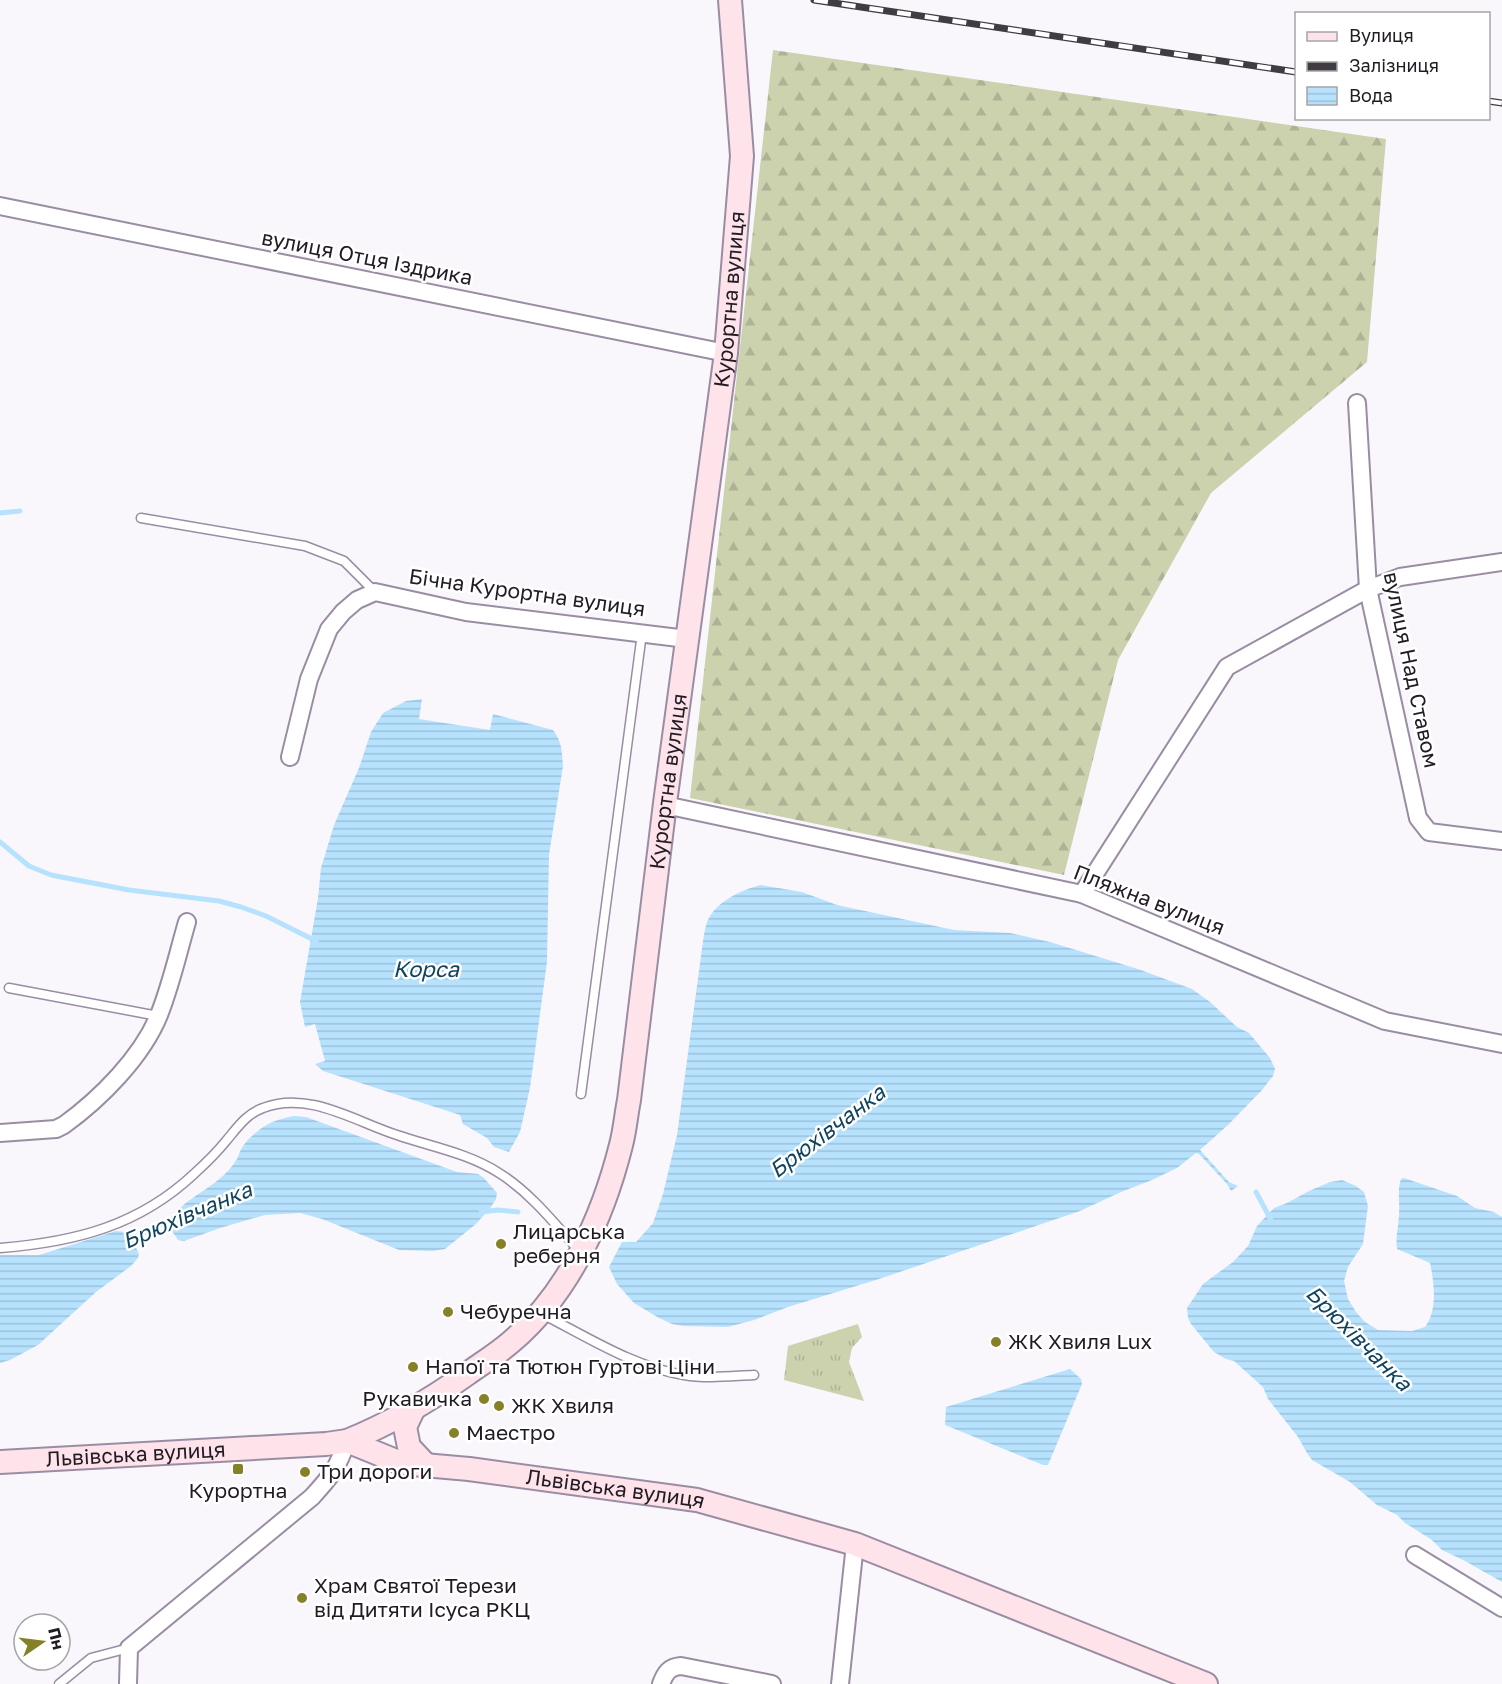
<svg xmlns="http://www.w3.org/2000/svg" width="1502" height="1684" font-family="'Golos Text',sans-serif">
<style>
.forest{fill:url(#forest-firs)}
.park{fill:url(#park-tufts)}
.water{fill:url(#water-rules)}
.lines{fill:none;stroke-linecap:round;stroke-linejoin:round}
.stream{stroke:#b7e2fe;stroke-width:5}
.lane-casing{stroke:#9a8da3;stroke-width:11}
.street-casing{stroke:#9a8da3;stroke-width:20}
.secondary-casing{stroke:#9a8da3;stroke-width:26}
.lane{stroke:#fff;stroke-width:8}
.street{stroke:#fff;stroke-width:16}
.secondary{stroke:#fee3ea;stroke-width:22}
.rail-casing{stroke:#413c44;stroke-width:7}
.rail{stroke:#fff;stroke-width:4.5;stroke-dasharray:14;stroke-linecap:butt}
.poi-dot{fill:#868028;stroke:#fff;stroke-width:2}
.labels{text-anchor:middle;stroke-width:5;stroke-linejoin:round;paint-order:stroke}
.street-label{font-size:21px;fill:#211c24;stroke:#fff}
.poi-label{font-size:21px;fill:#211c24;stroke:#fff;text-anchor:start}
.water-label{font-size:22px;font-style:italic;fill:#10445f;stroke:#fff}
</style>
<defs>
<pattern id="forest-firs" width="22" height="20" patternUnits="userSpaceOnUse" patternTransform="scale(1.5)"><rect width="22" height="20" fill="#ccd1ae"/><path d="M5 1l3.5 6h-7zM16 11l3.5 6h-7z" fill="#afb396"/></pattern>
<pattern id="park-tufts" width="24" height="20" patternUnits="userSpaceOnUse" patternTransform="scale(1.5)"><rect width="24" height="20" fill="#ccd1ae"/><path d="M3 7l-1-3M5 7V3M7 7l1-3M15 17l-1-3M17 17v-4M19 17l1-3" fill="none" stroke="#afb396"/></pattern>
<pattern id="water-rules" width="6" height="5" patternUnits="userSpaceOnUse" patternTransform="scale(1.5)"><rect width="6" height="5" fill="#b7e2fe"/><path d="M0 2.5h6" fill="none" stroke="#9dc1da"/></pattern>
</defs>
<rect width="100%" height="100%" fill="#faf7fc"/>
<polygon class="forest" points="773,50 1386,139 1367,362 1211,493 1118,660 1064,875 690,798"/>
<polygon class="park" points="858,1324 862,1337 852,1348 849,1362 864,1401 784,1380 788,1346"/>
<g class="water">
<path d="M422,699L419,719L490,730L493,714L553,730C562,741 562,753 563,766L549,855L547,962L530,1088L520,1132L509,1152L494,1147L487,1138L463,1124L460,1115L323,1071L315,1064L325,1061L315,1024L305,1027L300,1002L318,898L321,868L334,825L359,768L371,732L383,713L406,701Z"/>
<path d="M760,885L802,892L837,905L954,930L1010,933L1050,942L1138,969L1192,989L1210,1002L1237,1027L1249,1033L1270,1058L1275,1069L1273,1076L1262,1090L1228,1125L1200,1150L1229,1182L1238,1186L1231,1191L1227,1184L1199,1154L1196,1153L1177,1168L1152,1180L1121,1192L1080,1211L879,1279L788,1307L754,1320L728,1327L683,1326L672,1324L659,1318L634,1303L617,1284L609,1267L622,1242H636L653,1223L663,1194L677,1135L703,941C704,935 705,928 707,922C716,901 740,891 760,885Z"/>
<path d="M294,1116L306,1117L457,1172L478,1174L484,1178L497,1193L496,1199L491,1207L476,1224L445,1249L433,1251L399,1250L322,1219L300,1213L265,1215L220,1228L184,1241L178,1240C175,1235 169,1229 170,1223C173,1207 207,1190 218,1180C226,1174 232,1167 237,1159C239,1155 240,1150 243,1146C247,1140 254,1134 259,1130C269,1122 282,1118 294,1116Z"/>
<path d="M1404,1178L1457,1196L1475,1208L1494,1212L1502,1217V1582L1465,1561L1442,1550L1432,1540L1405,1523L1397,1515L1377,1505L1350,1482L1312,1460L1307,1453L1298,1437L1268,1399L1263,1387L1234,1361L1226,1359L1214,1352L1191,1324L1188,1318L1187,1308L1203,1284L1233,1262L1248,1246L1257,1226L1274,1208L1287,1203L1309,1191L1330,1182L1342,1180L1356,1186L1364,1192L1368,1206L1363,1244L1348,1267L1344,1281L1348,1299L1356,1312L1365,1322L1378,1330L1412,1331L1425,1327C1438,1310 1434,1282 1430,1263L1397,1249C1395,1237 1399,1226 1399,1214C1400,1202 1397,1190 1401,1179Z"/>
<polygon points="116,1231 126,1232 133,1241 139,1254 138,1258 131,1266 96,1292 38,1345 10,1360 0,1363 0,1255 39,1255"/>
<polygon points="1070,1369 1081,1379 1082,1384 1048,1465 1043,1465 945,1425 946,1407"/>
</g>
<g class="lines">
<g class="stream">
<polyline points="0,513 20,511"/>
<polyline points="0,842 29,866 51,875 129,890 219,901 241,907 266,916 316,941"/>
<polyline points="1256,1192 1271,1220"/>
<polyline points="481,1212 498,1210 518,1212"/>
<polyline points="127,1241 178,1216"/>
</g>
<g class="lane-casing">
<g id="lane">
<polyline points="141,518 305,546 344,561 375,592"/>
<polyline points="9,988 158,1016"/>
<polyline points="581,1094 642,633"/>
<path d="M0,1248C75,1242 139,1226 195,1173C206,1163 217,1152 226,1141C237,1128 246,1114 263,1108C308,1090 356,1122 397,1135C432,1147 468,1153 499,1173C531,1193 555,1224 580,1252"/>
<path d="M540,1313C586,1336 633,1367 684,1375C707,1379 731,1376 754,1375"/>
<polyline points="59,1684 91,1658 129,1648"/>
</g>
</g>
<g class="street-casing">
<g id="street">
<polyline points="0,206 726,353"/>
<polyline points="1357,403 1368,589 1418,818 1429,832 1502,841"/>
<polyline points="290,757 309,679 329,629 343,612 357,600 375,592 466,612 687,639"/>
<polyline points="665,805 1082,894 1385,1021 1502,1044"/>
<polyline points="1082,894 1227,667 1368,589 1400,577 1502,562"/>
<path d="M0,1133L56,1129L64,1125C100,1099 142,1057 159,1015C171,985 178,953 187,922"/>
<polyline points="1415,1555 1502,1608"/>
<path d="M128,1684L129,1648L312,1497C332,1475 337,1469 347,1441"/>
<path d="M661,1684C665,1673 669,1667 681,1666L772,1684"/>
<polyline points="840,1684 855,1544"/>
</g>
</g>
<g class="secondary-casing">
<g id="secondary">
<polyline points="415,1406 405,1427 409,1447 426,1465"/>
<path id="s1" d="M347,1441C389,1424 429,1401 467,1374C481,1364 497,1354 511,1342C569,1293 603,1217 621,1145C625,1130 626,1115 629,1100L665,803L726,353L742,156L730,0"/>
<path id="s2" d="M0,1462L326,1444L347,1441L401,1463L469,1469L697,1500L855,1544L1206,1684"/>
</g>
</g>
<use href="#lane" class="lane"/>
<use href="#street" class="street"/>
<use href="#secondary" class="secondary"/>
<g class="rail-casing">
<g id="rail">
<polyline points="814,0 1296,72"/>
<polyline points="1488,101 1502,103"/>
</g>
</g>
<use href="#rail" class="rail"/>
</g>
<g class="poi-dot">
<circle cx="501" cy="1244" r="6"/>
<circle cx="448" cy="1312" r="6"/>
<circle cx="996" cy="1342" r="6"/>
<circle cx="413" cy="1367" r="6"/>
<circle cx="484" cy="1399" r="6"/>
<circle cx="499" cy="1406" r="6"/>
<circle cx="454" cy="1433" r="6"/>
<rect x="232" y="1463" width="12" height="12" rx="3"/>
<circle cx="305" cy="1472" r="6"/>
<circle cx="302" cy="1598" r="6"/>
</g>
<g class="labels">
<g class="street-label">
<text transform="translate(367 258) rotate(11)" y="7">вулиця Отця Іздрика</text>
<text dy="7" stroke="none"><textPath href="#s1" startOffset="1274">Курортна вулиця</textPath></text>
<text transform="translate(527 593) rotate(8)" y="7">Бічна Курортна вулиця</text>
<text transform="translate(1411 670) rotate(78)" y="7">вулиця Над Ставом</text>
<text dy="7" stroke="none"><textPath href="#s1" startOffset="788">Курортна вулиця</textPath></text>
<text transform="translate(1149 900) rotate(21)" y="7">Пляжна вулиця</text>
<text dy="7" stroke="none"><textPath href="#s2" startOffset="136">Львівська вулиця</textPath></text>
<text dy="7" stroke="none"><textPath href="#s2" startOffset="622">Львівська вулиця</textPath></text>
</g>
<g class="poi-label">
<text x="513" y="1239">Лицарська<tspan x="513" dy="24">реберня</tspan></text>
<text x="460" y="1319">Чебуречна</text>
<text x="1008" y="1349">ЖК Хвиля Lux</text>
<text x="425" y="1374">Напої та Тютюн Гуртові Ціни</text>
<text x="472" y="1406" text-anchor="end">Рукавичка</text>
<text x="511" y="1413">ЖК Хвиля</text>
<text x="466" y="1440">Маестро</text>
<text x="317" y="1479">Три дороги</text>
<text x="238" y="1498" text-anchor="middle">Курортна</text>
<text x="314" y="1593">Храм Святої Терези<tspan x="314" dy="24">від Дитяти Ісуса РКЦ</tspan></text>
</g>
<g class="water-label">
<text x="426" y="977">Корса</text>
<text transform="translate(827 1131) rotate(-37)" y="8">Брюхівчанка</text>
<text transform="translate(187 1215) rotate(-23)" y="8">Брюхівчанка</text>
<text transform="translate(1359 1338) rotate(45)" y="8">Брюхівчанка</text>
</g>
</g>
<rect x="1295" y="12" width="195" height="108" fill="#ffffff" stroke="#a6a4a7" stroke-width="1.5"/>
<rect x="1307" y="32" width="30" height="9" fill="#fee3ea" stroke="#a6a4a7" stroke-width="1.5"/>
<text x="1349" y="42" font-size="18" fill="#211c24">Вулиця</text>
<rect x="1307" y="62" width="30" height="9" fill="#413c44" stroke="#a6a4a7" stroke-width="1.5"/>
<text x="1349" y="72" font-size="18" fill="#211c24">Залізниця</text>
<rect x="1307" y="87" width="30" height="18" fill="url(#water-rules)" stroke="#a6a4a7" stroke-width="1.5"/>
<text x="1349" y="102" font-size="18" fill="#211c24">Вода</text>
<g transform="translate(42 1642) rotate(76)"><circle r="28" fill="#ffffff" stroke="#a6a4a7" stroke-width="1.5"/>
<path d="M0-4.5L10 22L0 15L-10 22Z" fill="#868028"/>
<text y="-9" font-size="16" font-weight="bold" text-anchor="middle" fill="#211c24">Пн</text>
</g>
</svg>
